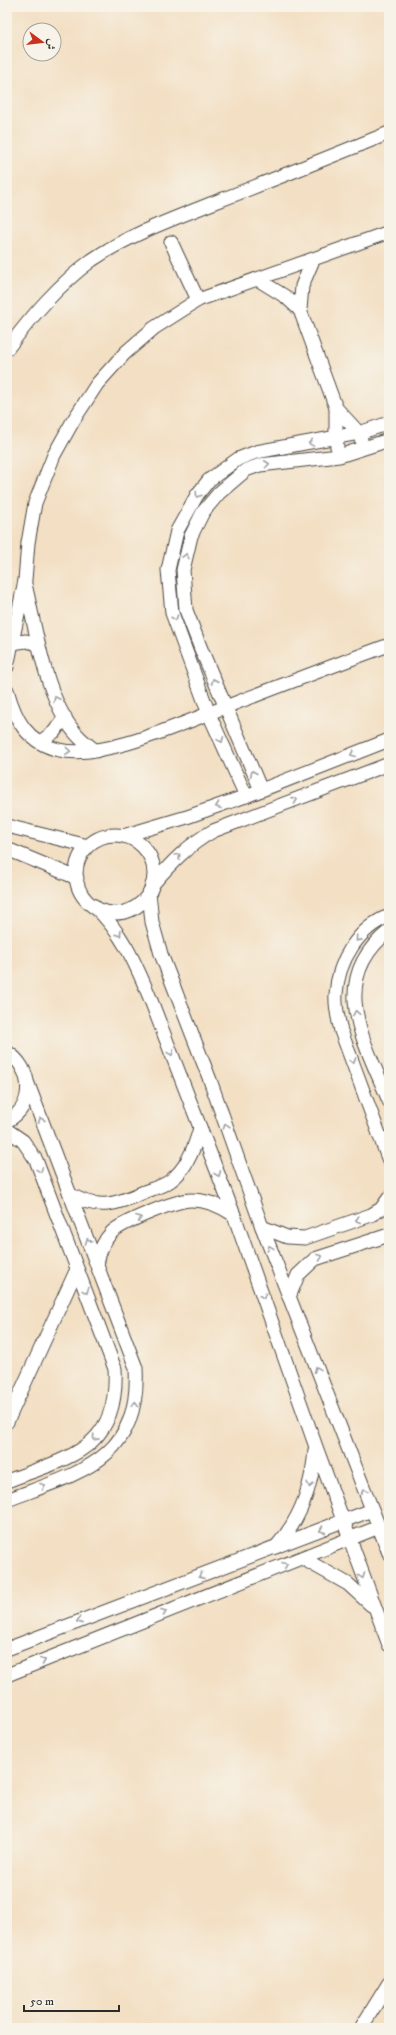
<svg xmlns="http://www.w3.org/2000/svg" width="396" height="2035" font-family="'IM FELL DW Pica',Amiri,serif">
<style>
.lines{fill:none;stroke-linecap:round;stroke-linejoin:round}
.street-casing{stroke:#494642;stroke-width:15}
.street{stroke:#fff;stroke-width:13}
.oneway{stroke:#a0a0a0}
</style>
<rect width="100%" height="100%" fill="#f7f3e8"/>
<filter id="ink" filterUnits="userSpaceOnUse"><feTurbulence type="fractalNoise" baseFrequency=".025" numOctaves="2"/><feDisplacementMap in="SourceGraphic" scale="8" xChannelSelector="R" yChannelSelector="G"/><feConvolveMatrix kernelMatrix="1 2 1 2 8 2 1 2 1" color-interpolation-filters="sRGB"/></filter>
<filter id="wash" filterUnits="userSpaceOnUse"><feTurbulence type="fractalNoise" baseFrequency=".012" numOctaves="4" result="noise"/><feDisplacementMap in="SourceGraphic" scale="16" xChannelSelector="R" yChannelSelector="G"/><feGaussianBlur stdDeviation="0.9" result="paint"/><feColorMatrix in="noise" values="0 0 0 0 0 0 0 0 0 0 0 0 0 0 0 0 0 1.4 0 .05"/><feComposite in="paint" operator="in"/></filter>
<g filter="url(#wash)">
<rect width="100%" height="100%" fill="#f3dfc3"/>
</g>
<g filter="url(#ink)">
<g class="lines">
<g class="street-casing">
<g id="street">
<polyline points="171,242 198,300"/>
<polyline points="313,260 302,286 300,310 336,408 336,439 337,447"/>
<polyline points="257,279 286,297 300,310"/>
<path d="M7,349C32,316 58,285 92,260C130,234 175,218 218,201C275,179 332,156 389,133"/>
<polyline points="336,408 359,433 361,439"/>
<path d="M25,584C36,629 46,705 80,738C85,743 91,747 96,751"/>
<polyline points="12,643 26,641 38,644"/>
<polyline points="7,667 25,580 28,543 35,503 54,455 73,421 97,384 125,353 154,328 198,300 389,232"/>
<path d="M7,690C15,719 26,742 59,750C104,761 189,720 233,704C285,684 337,664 389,645"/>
<polyline points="40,742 54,732 65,717"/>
<polyline points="261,790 201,649 186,610 183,570 191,536 203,512 219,493 246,470 260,465 339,456 389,440"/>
<polyline points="246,796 209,714 172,613 168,570 177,531 197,495 209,480 238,459 256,452 359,433 389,423"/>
<polyline points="7,826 88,846"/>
<circle cx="115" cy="874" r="39"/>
<polyline points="123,836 187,817 246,796 389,740"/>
<polyline points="7,849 77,878"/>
<path d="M152,885C171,863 188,845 213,831L389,764"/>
<polyline points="149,893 152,922 161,954 210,1080 262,1227 389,1553"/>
<path d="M93,905C122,932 135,962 150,998L234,1215L316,1447L389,1645"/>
<path d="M389,916C358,928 338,961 336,994C335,1006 338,1019 341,1031L389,1161"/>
<path d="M389,931C326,981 365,1042 389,1101"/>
<path d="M7,1052C33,1068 36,1106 7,1121"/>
<path d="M7,1130L23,1141L36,1160L115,1369C119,1450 69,1457 7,1481"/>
<path d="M71,1195C100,1211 116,1204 144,1192C152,1189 163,1186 170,1181C187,1169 195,1147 200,1128"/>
<polyline points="262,1227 287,1237 305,1238 371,1215 381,1209 389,1198"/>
<path d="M97,1265C99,1252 103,1241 112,1232C123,1222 176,1200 191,1200C207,1200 221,1206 234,1215"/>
<polyline points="289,1297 298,1275 315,1259 389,1235"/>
<polyline points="7,1422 77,1269"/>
<path d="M7,1500C78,1473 141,1461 136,1368L28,1084"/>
<path d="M276,1547C301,1519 312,1487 315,1450"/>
<polyline points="302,1558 348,1584 371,1605"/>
<polyline points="7,1649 372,1510"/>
<polyline points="7,1675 379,1527"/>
<polyline points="361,2028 389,1983"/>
</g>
</g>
<use href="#street" class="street"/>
</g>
<defs><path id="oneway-chevron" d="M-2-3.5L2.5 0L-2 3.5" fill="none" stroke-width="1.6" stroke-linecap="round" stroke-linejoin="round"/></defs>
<g class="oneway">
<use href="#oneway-chevron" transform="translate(311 443) rotate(171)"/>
<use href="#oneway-chevron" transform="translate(267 464) rotate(-7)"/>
<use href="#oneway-chevron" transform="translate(198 495) rotate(124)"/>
<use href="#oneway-chevron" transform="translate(186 556) rotate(-77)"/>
<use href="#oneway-chevron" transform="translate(175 618) rotate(71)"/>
<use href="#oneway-chevron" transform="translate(214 681) rotate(-113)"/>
<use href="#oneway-chevron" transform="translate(56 699) rotate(-116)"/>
<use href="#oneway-chevron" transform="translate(221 740) rotate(66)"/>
<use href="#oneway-chevron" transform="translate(68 751) rotate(5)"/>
<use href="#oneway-chevron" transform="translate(353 754) rotate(158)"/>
<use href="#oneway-chevron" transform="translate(253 773) rotate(-113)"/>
<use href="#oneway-chevron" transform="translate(295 800) rotate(-21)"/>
<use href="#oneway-chevron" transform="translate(218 806) rotate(160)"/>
<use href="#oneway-chevron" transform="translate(178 856) rotate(-46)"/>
<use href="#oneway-chevron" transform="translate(119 934) rotate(57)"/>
<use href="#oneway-chevron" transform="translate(358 939) rotate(132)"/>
<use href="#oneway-chevron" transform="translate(356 1013) rotate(-101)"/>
<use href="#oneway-chevron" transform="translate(171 1053) rotate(69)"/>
<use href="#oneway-chevron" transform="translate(353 1061) rotate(70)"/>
<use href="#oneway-chevron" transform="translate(41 1120) rotate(-112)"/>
<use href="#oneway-chevron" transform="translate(226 1126) rotate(-109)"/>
<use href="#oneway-chevron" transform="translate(40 1170) rotate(69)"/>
<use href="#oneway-chevron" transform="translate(218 1174) rotate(68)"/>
<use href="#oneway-chevron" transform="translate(139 1218) rotate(-23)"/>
<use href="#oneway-chevron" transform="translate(358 1220) rotate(161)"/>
<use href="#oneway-chevron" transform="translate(88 1241) rotate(-110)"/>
<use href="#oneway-chevron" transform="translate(270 1248) rotate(-111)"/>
<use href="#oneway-chevron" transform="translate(320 1257) rotate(-22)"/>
<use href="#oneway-chevron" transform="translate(86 1291) rotate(69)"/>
<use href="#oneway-chevron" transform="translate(263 1296) rotate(71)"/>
<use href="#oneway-chevron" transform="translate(317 1369) rotate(-111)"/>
<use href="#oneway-chevron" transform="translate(135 1404) rotate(-79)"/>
<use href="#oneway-chevron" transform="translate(95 1438) rotate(132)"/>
<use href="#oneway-chevron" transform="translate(310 1485) rotate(103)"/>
<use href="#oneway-chevron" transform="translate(43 1486) rotate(-21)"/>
<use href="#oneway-chevron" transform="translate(364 1491) rotate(-111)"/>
<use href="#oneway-chevron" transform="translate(322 1530) rotate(158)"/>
<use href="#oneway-chevron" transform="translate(285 1565) rotate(-21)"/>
<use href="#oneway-chevron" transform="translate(201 1576) rotate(160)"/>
<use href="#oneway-chevron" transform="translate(362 1576) rotate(70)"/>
<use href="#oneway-chevron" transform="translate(164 1612) rotate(-21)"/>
<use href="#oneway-chevron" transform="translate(79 1621) rotate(160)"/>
<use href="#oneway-chevron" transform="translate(43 1661) rotate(-22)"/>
</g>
</g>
<rect width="396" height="2035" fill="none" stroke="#f7f3e8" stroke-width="24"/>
<g transform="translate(42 42) rotate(105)"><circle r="19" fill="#f7f3e8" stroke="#a5a39c"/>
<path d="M0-3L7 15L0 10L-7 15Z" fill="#c8321e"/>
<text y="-6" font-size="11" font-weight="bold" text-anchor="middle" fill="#2b2b2b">ش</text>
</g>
<path d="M24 2005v6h95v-6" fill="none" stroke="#2b2b2b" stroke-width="2"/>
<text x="30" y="2005" font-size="12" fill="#2b2b2b" stroke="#f7f3e8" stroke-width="3" paint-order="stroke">50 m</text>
</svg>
